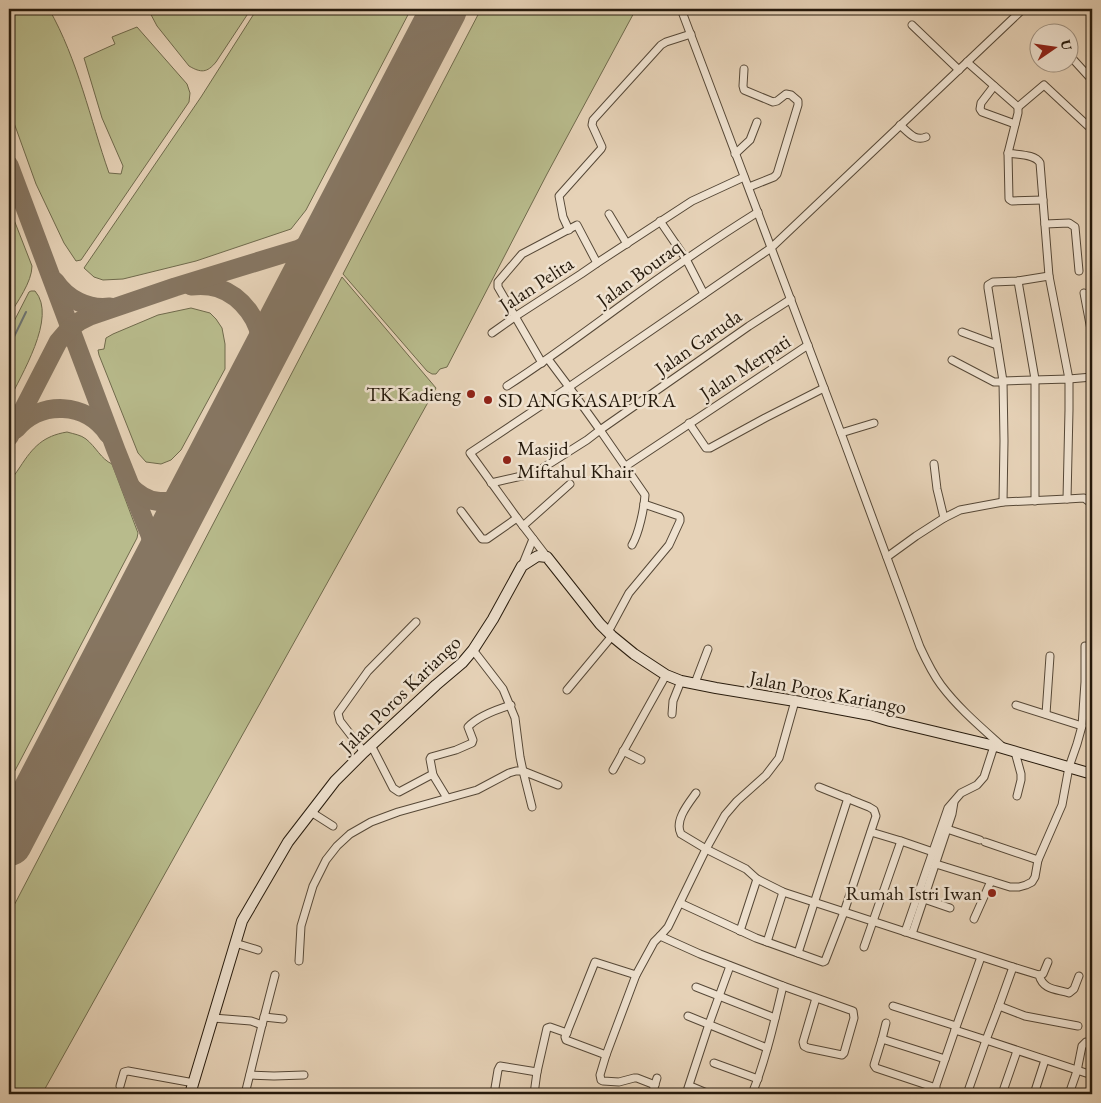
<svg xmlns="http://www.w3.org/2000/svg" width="1101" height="1103" font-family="'EB Garamond',serif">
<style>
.green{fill:#b8bb8c;stroke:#6f6a4c}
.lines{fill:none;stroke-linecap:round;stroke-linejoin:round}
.stream{stroke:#6d7675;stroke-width:2}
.taxiway{stroke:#867662;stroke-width:19}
.runway{stroke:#867662;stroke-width:46}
.street-casing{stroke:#564837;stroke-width:9}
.secondary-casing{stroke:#261a0c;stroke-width:12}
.street{stroke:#efe2d0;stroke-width:7}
.secondary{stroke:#efe2d0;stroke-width:10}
.poi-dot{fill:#8f2418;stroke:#efe2d0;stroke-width:2}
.labels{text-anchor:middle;stroke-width:5;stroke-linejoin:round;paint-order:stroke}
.street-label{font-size:20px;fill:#261a0c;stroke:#efe2d0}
.poi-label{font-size:20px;fill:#261a0c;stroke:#efe2d0;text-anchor:end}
</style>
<rect width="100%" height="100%" fill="#e6d2b7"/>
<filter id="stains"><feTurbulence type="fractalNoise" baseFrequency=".004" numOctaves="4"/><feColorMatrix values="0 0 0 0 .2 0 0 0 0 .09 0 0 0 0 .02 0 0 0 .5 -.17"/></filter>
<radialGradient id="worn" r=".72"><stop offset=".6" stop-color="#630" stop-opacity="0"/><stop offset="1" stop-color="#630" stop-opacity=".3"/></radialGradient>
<g class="green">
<path d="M9,9H49C78,60 90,119 109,173L121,174L123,166L102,118L84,58L115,44L112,37L137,27L187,84L190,93L189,102L81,260L76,261L64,243L36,184L9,109Z"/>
<path d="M148,9H251L216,62C207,73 201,73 189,66L157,26Z"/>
<polygon points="257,9 411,9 306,210 291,229 196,261 123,279 103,280 94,277 84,268 201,97"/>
<polygon points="481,9 636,9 547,174 447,367 440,369 436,374 432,374 427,371 343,274"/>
<path d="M9,207L32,266C32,282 17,302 9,316Z"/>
<polygon points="342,277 436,388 42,1094 9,1094 9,915"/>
<path d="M31,291H35C58,317 20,376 9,401V331L29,292Z"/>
<polygon points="191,308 210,313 216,319 222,328 225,344 225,369 181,450 171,460 161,464 146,462 138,453 99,355 98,350 104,349 106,338 113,334 158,315"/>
<path d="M67,432C74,434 81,435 86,439C96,447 101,459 112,464L138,533L137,538L9,782V484C12,478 16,473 20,467C33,447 43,436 67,432Z"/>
</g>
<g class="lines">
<polyline class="stream" points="9,347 26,312"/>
<g class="taxiway">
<path d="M9,165L116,450L150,535C154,550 154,557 150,572"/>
<path d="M55,281C67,299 88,310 110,307"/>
<path d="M191,286C201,285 209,285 218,288C242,296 262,322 261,348C261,354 258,361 257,367"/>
<path d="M16,429C41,400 86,402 108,434"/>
<polyline points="9,437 58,342 70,328 80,321 90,316 175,287 299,249 315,241 327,233"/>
<path d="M130,486C148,505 165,504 189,497"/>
</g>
<polyline class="runway" points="9,843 444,9"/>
<g class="street-casing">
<g id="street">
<path d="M681,9L841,433L920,647C926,660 932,673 941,685C959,709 982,728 1004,748"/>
<polyline points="912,25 959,70"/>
<polyline points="1071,57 1092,80"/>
<path d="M967,62L1018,107V113L1008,153C1018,155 1035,154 1040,163L1049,276L1069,379L1092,377"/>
<polyline points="744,69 743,86 744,90 773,102 777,101 786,94 791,95 798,101 798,105 777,174 774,177 749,187"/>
<polyline points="994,86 981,103 980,109 982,112 1015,124"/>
<polyline points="1018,107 1044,85 1088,126 1092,127"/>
<path d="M900,125C908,132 915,142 926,137"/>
<polyline points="1008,153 1009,199 1012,201 1043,200"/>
<polyline points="735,154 750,140 757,122"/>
<polyline points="609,214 627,244"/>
<polyline points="660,221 686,259 704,294"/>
<polyline points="1045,224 1069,223 1075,227 1079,271"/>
<polyline points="569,230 563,217 559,196 601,149 602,147 592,125 593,120 661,45 666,42 691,34"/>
<polyline points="1018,281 1035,379 1035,501"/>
<polyline points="1084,293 1092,335"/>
<polyline points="962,332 997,345"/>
<polyline points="492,333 516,316 581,274 597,263 692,201 744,177"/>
<polyline points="548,359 569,387 600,430 749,326 791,299"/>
<polyline points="542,363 498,287 498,282 522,254 577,225 597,263"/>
<path d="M507,386C546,361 582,334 619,307C664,274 710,242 758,212"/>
<polyline points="689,423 706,448 710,448 765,418 824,388"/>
<polyline points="841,433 874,423"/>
<polyline points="934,464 937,489 944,518"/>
<polyline points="626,466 808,345"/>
<path d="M491,483L526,475L538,471L587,440L600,430L645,495C644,509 639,533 632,545"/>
<polyline points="1067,499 1084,498 1092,504"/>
<polyline points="1003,502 1004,441 1003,381 988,288 988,285 993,282 1018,281 1049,276"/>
<polyline points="461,511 482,539 487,539 517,518"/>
<polyline points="523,526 570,484"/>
<polyline points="547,557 517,518 470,453 569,387 771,248 1023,9"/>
<polyline points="887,557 916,536 944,518 960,510 1003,502 1067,499 1069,410 1069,379 1003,381 999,382 994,382 952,360"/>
<polyline points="522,566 533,539"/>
<polyline points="608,632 629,593 669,545 680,521 680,518 679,516 644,504"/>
<polyline points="695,683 708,649"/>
<polyline points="567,690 612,636"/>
<polyline points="795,701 779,758 766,775 737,801 725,815 706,849 668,927 660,936 700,954 783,986 853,1011 854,1018 844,1053 842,1055 808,1048 804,1046 803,1042 816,998"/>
<polyline points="1016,705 1082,726"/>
<polyline points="672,714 673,701 681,681"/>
<polyline points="1046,714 1050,656"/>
<polyline points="371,745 393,788 399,792 431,775 433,775 447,798"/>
<polyline points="623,751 641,760"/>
<polyline points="364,752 340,721 338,713 368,671 416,622"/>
<polyline points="1015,752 1021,774 1021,780 1017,796"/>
<polyline points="613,770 666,675"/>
<path d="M433,775L430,759L431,757L456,750L472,743L473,740L468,727C477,717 498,709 511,705"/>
<path d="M696,793C688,804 674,821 681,834L706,849L746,869L757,879L783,892L1013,967"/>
<polyline points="532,807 523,771 558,785"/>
<polyline points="311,812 333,826"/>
<polyline points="947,829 980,840"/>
<polyline points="871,832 901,841"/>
<polyline points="985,842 1038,860"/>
<polyline points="936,864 1010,887 1019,887 1026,885 1032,882 1035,877 1038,860 1062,805 1069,767 1077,744 1082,726 1085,682 1085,646"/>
<polyline points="924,899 950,908"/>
<polyline points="680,903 756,938 823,962 825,961 844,912 876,816 874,810 869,807 819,787"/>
<polyline points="974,919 991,881"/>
<polyline points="740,931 757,879"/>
<polyline points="905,932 948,808 961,793 977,785 984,777 994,746"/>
<polyline points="912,934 952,814 954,802"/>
<polyline points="767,942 783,892"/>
<polyline points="235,943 258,950"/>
<polyline points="864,947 901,841 933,852"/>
<polyline points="798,953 848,798"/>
<polyline points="299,961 301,926 313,886 326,860 337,846 350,834 371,822 398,812 477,790 509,773 516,771 523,771 520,757 515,718 503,689 473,650"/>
<polyline points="1039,975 1043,974 1048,962"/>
<path d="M1079,976L1074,989L1069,993C1056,989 1043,990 1039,975L1013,967L999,1006L986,1040L1092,1075"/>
<polyline points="696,987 775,1018"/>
<polyline points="893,1006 956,1026"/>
<polyline points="999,1006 1025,1016 1078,1026"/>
<polyline points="688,1016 767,1048"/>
<polyline points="264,1017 283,1019"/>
<polyline points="213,1018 251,1021 262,1025 245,1094"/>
<polyline points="262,1025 275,975"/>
<polyline points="882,1039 886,1023"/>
<polyline points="606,1055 566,1040 565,1037 595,962 636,975"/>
<polyline points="714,1063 758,1079"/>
<polyline points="250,1075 274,1076 304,1075"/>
<polyline points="655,1085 637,1078 634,1078 619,1082 603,1081 601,1080 600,1075 606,1055 636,975 654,942 660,936"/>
<polyline points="120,1086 124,1072 128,1071 194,1083"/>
<polyline points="690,1086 709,1094"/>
<polyline points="936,1088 876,1068 874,1065 882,1039 945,1059"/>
<polyline points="494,1094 498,1070 500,1066 537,1072"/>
<polyline points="534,1094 537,1072 547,1028 550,1027 567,1033"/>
<polyline points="652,1094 657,1078"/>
<polyline points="686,1094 709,1024 730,966"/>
<path d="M752,1094C766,1059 774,1023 783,986"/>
<polyline points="933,1094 955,1030"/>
<polyline points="967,1094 986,1040 955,1030 981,957"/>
<polyline points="1002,1094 1017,1051"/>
<polyline points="1034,1094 1045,1060"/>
<polyline points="1069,1094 1077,1071 1082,1046 1086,1042 1092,1042"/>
</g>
</g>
<g class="secondary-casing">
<polyline id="secondary" points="190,1094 242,921 288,842 335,781 364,752 436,685 462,663 473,650 493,619 522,566 536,557 538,556 547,557 600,624 612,636 634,654 666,675 681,681 716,688 795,701 870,715 890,721 999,747 1092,774"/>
</g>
<use href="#street" class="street"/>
<use href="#secondary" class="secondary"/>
</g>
<g class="poi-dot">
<circle cx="471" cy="394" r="5"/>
<circle cx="488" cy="400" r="5"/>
<circle cx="507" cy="460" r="5"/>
<circle cx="992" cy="893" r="5"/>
</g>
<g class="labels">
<g class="street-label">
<text transform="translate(639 273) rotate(-36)" y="7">Jalan Bouraq</text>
<text transform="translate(536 284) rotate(-33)" y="7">Jalan Pelita</text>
<text transform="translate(698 342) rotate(-35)" y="7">Jalan Garuda</text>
<text transform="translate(745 367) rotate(-33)" y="7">Jalan Merpati</text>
<text transform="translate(828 692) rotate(11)" y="7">Jalan Poros Kariango</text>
<text transform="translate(400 694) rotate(-44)" y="7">Jalan Poros Kariango</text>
</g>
<g class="poi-label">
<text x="461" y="401">TK Kadieng</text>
<text x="498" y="407" text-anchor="start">SD ANGKASAPURA</text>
<text x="517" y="455" text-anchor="start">Masjid<tspan x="517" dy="23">Miftahul Khair</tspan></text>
<text x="982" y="900">Rumah Istri Iwan</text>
</g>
</g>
<rect width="1101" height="1103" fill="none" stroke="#e6d2b7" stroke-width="30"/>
<rect x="10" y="10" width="1081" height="1083" fill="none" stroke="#261a0c" stroke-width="2.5"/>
<rect x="15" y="15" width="1071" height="1073" fill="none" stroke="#261a0c"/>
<g transform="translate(1054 48) rotate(77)"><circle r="24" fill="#efe2d0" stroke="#9f9282"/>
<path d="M0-4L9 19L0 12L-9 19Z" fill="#8f2418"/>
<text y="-8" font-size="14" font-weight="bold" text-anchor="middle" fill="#261a0c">U</text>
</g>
<rect width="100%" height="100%" filter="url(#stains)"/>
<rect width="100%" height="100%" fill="url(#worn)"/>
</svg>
